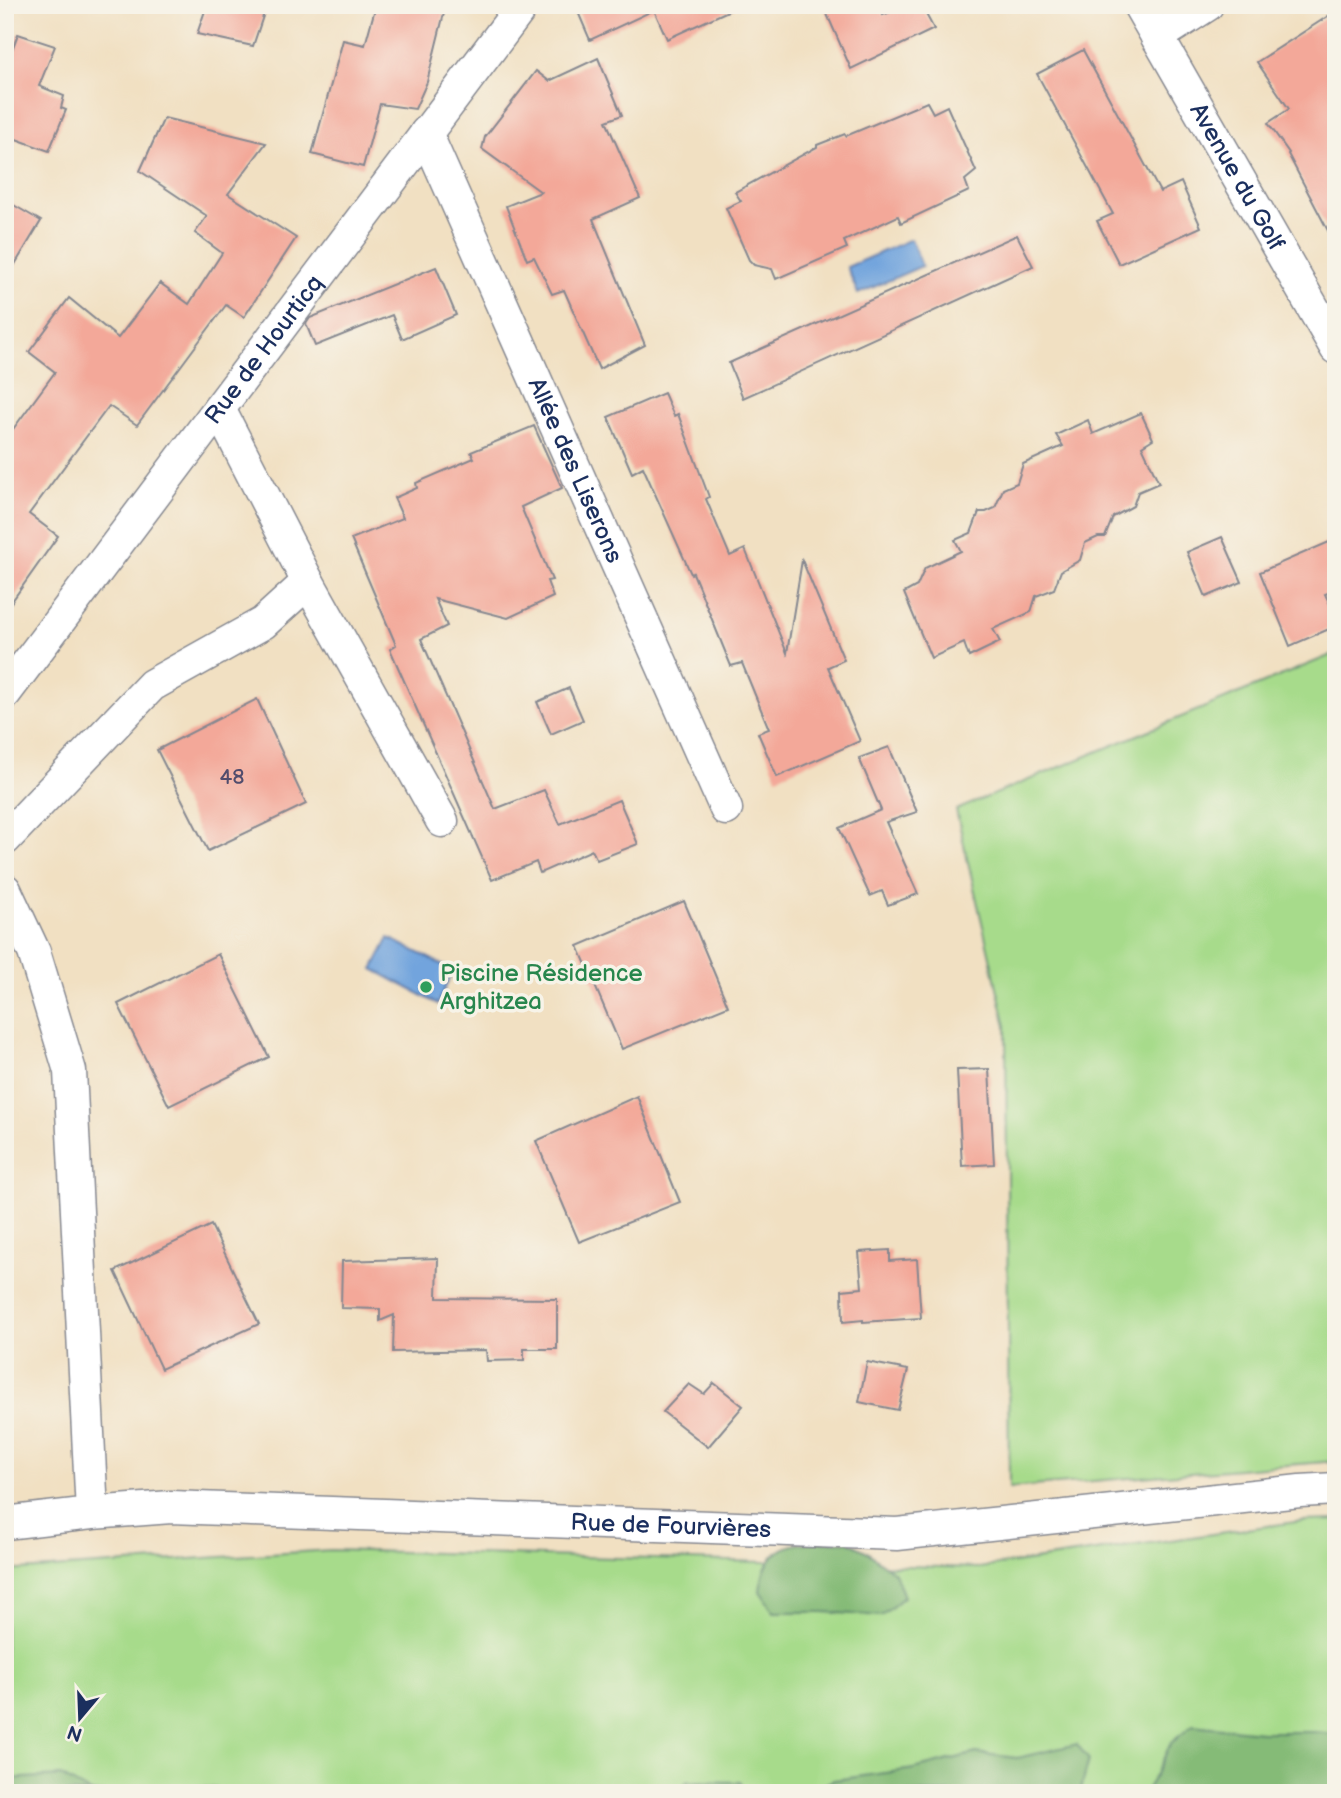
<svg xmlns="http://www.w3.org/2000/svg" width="1341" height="1798" font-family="'Balsamiq Sans',sans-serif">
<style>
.green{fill:#a7db8b;stroke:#618574;stroke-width:2}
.forest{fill:#85bb77;stroke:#50756a;stroke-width:2}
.water{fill:#72a4dd;stroke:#466a9e;stroke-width:2}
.building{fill:#f3a899}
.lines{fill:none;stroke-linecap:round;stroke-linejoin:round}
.street-casing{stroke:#868890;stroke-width:35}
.street{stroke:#fff;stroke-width:32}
.leisure-dot{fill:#2e9e5b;stroke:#f7f3e8;stroke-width:2.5}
.labels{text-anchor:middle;stroke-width:7;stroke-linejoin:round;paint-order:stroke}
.number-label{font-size:21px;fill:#514d6d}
.street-label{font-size:24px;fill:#1b2f5e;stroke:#f7f3e8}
.leisure-label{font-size:24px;fill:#27864d;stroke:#f7f3e8;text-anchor:start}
</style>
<rect width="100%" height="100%" fill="#f7f3e8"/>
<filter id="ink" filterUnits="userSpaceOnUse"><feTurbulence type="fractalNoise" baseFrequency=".0143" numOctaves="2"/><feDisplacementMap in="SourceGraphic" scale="14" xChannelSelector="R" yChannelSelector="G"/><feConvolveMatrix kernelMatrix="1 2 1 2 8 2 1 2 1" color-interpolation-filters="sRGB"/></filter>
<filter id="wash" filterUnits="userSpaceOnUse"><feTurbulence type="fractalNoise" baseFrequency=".00686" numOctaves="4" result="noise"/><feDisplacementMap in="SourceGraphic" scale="28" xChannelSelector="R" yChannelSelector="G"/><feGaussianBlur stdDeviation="1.57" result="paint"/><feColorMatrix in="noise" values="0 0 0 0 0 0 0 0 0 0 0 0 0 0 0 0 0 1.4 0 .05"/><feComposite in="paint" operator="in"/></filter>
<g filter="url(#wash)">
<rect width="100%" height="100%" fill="#f1e0c2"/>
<g class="green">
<polygon points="1336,653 1336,1461 1009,1488 1006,1026 956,810"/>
<polygon points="1336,1520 1336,1793 5,1793 5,1571 331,1550 979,1568 1302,1521"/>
</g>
<g class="forest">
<path d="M847,1541L866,1551L895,1573L904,1597L881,1616L823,1612H774L760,1591C766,1536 803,1543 847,1541Z"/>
<polygon points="1193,1725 1261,1732 1314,1732 1336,1734 1336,1793 1144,1793 1156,1774 1171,1743"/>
<polygon points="1077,1744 1089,1760 1080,1793 810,1793 813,1789 834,1780 914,1769 976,1753 1017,1758"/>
<polygon points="61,1776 91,1793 5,1793 5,1779"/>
<polygon points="688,1781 740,1782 748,1793 672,1793"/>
<polygon points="194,1786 250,1793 122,1793"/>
</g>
<g class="water">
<polygon points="911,239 922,266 858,294 847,267"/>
<polygon points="389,938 453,970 438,1004 373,969"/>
</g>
<g id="blocks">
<g class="building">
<polygon points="207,5 241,5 264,13 253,46 197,34"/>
<polygon points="376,5 446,5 427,82 415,109 380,104 363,167 312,154 343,40 365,45"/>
<polygon points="575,5 741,5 667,39 654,10 590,40"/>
<polygon points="823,5 880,5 883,15 909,5 921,5 934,29 851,69"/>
<polygon points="1336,11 1335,171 1336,246 1288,154 1289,153 1268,123 1289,109 1257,62"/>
<polygon points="18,34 55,46 39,86 64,96 61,108 66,110 49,151 5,135 5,69"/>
<polygon points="1083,50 1160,192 1181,182 1201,227 1119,264 1097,221 1113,214 1037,74"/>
<polygon points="598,58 622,115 606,121 640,198 593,219 645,345 599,369 564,290 552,294 534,257 527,260 506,206 541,192 482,149 485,137 536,71 549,81"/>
<polygon points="927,102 933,113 947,106 976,171 965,180 969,191 901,223 898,216 844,241 847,248 776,279 772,269 754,265 749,260 726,208 741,201 735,192 817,147 817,145 845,134 846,136"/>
<polygon points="164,118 266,143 228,194 296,238 244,317 226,305 137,425 109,406 29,514 58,536 5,611 5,440 55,372 29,352 69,298 118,338 160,283 189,304 222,253 195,233 207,216 140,171"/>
<polygon points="5,200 41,221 5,281"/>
<polygon points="1017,235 1033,266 743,398 729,363"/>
<polygon points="436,267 456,315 402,339 392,315 315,346 306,324 310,318"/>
<polygon points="664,393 674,416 678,414 709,497 706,499 730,556 745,549 787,653 802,560 844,660 828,667 860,741 777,777 758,733 769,729 742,663 731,666 693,573 691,574 643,467 632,473 608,417"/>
<polygon points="1141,413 1153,439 1142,446 1159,483 1138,492 1133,506 1113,517 1105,537 1098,537 1085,543 1080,560 1061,571 1054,589 1036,596 1031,612 993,629 1000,642 969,657 964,643 931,658 904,593 917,586 925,568 961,551 955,540 971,533 979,512 986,512 995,508 1003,489 1017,483 1023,464 1063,446 1056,435 1088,420 1093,434"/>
<polygon points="534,426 562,488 521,507 552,580 547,581 553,597 508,618 435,599 447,626 421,639 495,809 544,790 560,824 619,800 638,844 597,860 592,850 540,873 536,862 492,880 390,649 396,645 351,539 403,518 394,498 417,488 416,483 474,458 471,452"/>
<polygon points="1222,537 1242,582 1206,597 1187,552"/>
<polygon points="1336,539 1336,590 1325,594 1336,617 1336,626 1290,646 1260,572"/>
<polygon points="569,688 583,720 551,734 537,702"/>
<polygon points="257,699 306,804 208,851 157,750"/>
<polygon points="889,747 917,812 886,822 918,894 888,905 882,891 870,896 839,828 881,810 859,758"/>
<polygon points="684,901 728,1006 622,1049 578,946"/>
<polygon points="218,954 269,1057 169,1106 118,1004"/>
<polygon points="989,1069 994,1164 962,1166 957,1070"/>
<polygon points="637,1096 680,1202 579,1242 536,1141"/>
<polygon points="211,1225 259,1324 161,1369 115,1271"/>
<polygon points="890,1250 890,1261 917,1259 921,1318 863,1322 863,1320 843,1322 842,1290 862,1288 859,1252"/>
<polygon points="438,1258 437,1298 557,1299 557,1349 524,1349 524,1360 487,1361 486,1350 393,1352 394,1315 380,1321 380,1309 341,1308 342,1261"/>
<polygon points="867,1362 908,1370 898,1410 859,1402"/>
<polygon points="714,1383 743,1406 708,1447 663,1412 689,1384 704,1394"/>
</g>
</g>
</g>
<g filter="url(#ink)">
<use href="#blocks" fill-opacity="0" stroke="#868890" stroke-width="2"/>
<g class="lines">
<g class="street-casing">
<g id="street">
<path id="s1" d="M1139,5L1336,348"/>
<polyline points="1157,37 1207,5"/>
<path id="s2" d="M426,133L726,809"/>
<polyline points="219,409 308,582 442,821"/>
<path id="s3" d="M5,693L523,5"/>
<polyline points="5,839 152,685 263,623 308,582"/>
<polyline points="5,890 34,952 70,1071 92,1513"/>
<path id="s4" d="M5,1523L92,1513L171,1507L897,1534L1300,1491L1336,1489"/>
</g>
</g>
<use href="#street" class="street"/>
</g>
</g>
<circle class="leisure-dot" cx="426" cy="987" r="7"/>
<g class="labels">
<g class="number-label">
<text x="232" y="784">48</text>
</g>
<g class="street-label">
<text dy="8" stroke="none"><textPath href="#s1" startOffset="198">Avenue du Golf</textPath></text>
<text dy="8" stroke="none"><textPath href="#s3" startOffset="430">Rue de Hourticq</textPath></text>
<text dy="8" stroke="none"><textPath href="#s2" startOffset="369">Allée des Liserons</textPath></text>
<text dy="8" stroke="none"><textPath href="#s4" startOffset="667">Rue de Fourvières</textPath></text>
</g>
<g class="leisure-label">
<text x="440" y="981">Piscine Résidence<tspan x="440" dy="28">Arghitzea</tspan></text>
</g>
</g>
<rect width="1341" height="1798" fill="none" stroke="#f7f3e8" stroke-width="28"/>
<g transform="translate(80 1718) rotate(199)" stroke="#f7f3e8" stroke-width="5" paint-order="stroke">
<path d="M0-5L12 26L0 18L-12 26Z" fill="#1b2f5e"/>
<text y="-10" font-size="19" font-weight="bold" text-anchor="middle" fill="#1b2f5e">N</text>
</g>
</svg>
